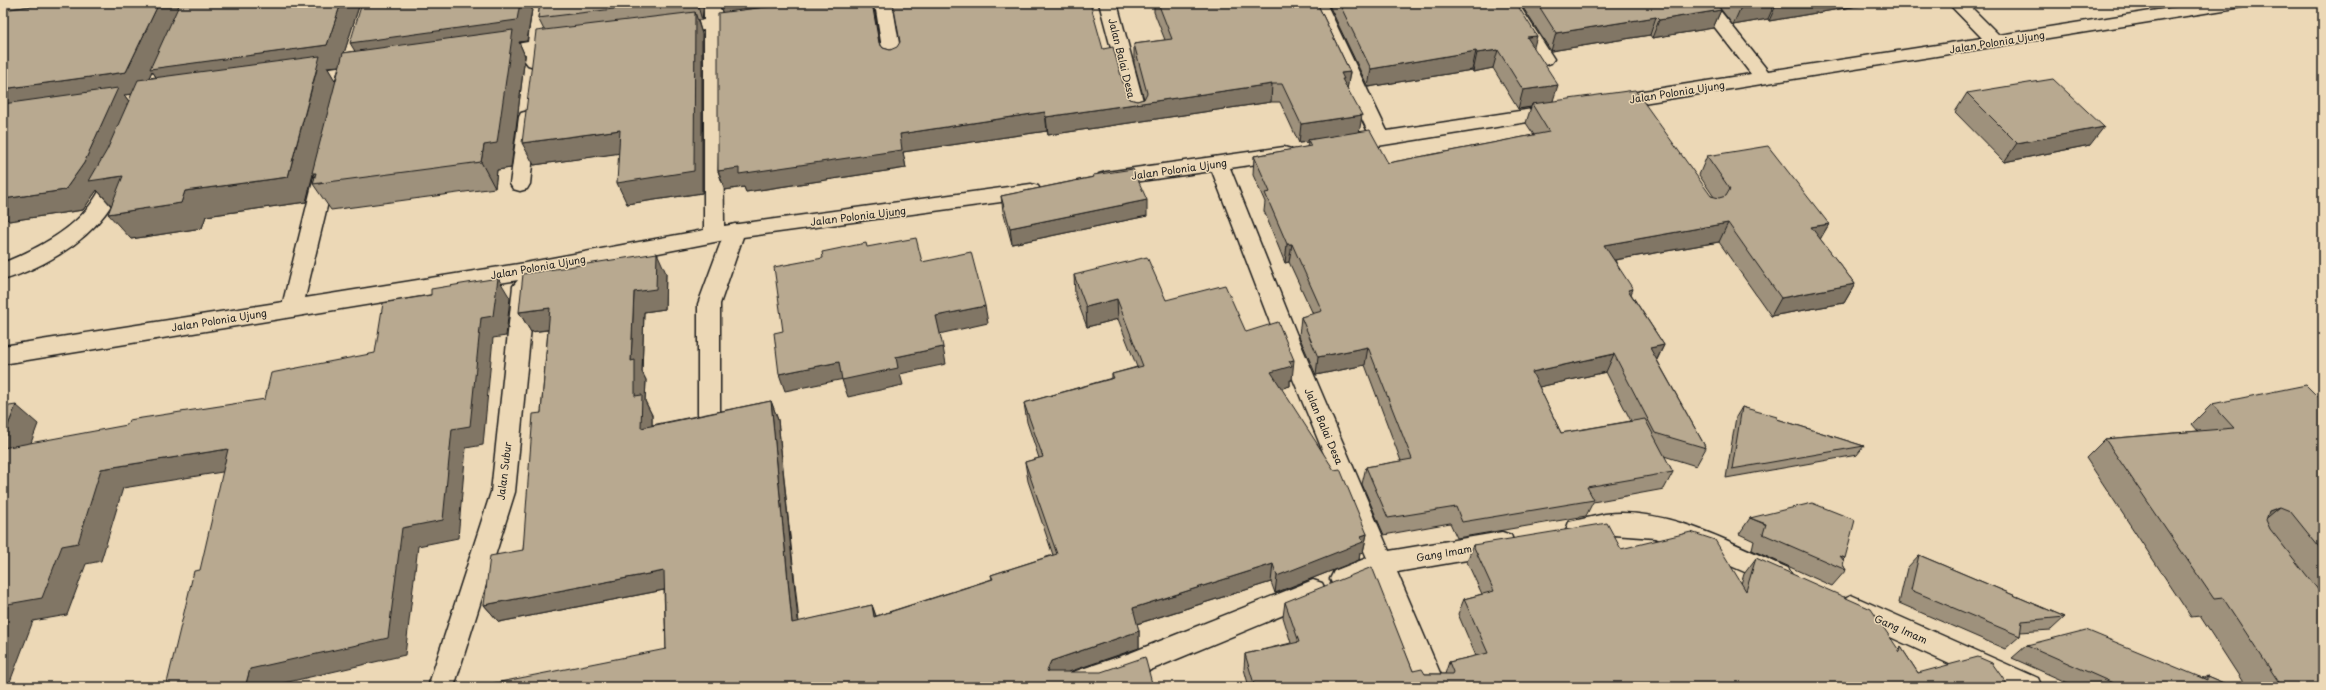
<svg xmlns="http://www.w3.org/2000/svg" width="2326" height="690" font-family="'Playpen Sans',sans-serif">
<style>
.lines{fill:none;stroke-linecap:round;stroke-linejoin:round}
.lane-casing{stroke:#1c1c1c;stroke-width:3}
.street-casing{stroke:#1c1c1c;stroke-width:3}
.lane{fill:#ecd8b6;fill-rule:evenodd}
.street{fill:#ecd8b6;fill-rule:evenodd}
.wall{fill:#9e917c;stroke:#1c1c1c;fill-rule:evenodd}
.shaded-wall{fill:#817665;stroke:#1c1c1c}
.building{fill:#b8a990;stroke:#1c1c1c}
.labels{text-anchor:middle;stroke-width:3;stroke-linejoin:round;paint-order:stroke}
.street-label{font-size:10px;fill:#1c1c1c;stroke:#ecd8b6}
</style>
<rect width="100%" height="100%" fill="#ecd8b6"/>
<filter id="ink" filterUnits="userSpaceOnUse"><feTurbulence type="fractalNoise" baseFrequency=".025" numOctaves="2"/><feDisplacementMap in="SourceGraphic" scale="8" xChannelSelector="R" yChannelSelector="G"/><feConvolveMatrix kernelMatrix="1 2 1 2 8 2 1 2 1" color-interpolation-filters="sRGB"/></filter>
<g filter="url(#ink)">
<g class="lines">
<g class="lane-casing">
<polygon id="lane" points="735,224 742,226 745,231 720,304 720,414 717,421 709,423 701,421 698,414 698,304 725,231 728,226"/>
</g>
<g class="street-casing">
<g id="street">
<polygon points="533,3 551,3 546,40 565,37 571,39 574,43 571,47 544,51 540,65 534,67 528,65 525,61 526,54 492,59 486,57 483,53 486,49 528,42"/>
<polygon points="704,3 722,3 722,17 747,15 753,16 756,20 753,24 722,28 724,226 1031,184 1038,186 1041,191 1038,196 1031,198 735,238 526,279 531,280 535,286 515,492 454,687 428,687 491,492 513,286 518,280 3,364 3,346 283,302 317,165 320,160 327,158 334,160 337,165 305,298 525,263 704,230 704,30 670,35 664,33 661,29 664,25 704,20"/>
<polygon points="849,3 903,3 900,7 893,8 902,61 899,65 893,67 887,65 884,61 876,10 843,14 837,13 834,9 837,5"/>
<polygon points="1099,3 1117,3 1146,112 1144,116 1137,118 1130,116 1128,112"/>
<polygon points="1308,3 1326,3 1387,131 1559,105 1566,107 1568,111 1566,115 1559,117 1346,151 1339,149 1336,144 1339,139 1369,134"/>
<polygon points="1500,3 1518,3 1554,59 1551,63 1545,65 1539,63"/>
<polygon points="1696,3 1714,3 1768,71 1982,38 1948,3 1967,3 1999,35 2202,3 2245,3 2242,7 2236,8 1612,108 1605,106 1603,102 1605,98 1612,96 1751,74"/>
<polygon points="366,63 372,65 375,69 372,73 301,84 295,82 292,78 295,74 301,72"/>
<polygon points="528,111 535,113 537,117 530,184 527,189 520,191 513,189 510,184 519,117 521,113"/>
<polygon points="1284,147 1291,149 1294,154 1291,159 1230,168 1296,333 1389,551 1502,532 1511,535 1514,543 1511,551 1502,554 1397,572 1446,687 1420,687 1375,578 1343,590 1334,587 1330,579 1334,571 1367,558 1274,333 1212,171 1106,186 1099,184 1096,179 1099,174 1106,172"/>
<path d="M118,163L125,165L128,170C122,185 115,201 105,214C82,245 40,269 3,280V263C36,249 75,230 95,198C102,188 105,176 111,165Z"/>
<path d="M1605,514C1665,506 1734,544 1788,568L1792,576L1788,584L1779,587L1692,549L1655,538L1614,535L1578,541L1569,538L1566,530L1569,522Z"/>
<polygon points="1313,580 1322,583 1326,591 1322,599 1141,674 1102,687 1051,687 1055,678 1130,653"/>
<polygon points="1851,595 2038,678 2042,687 2000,687 1842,615 1838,607 1842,599"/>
</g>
</g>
<use href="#lane" class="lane"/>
<use href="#street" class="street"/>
</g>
<g class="wall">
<path d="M54,3H360L344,53L355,51L362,3H533L527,41L519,42L525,56L511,168L497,170L495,188L331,210L313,184L315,177L313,174L306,202L206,216L202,228L131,239L111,206L97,190L83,210L9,221L6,218L3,219V10ZM339,66L335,81L327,67ZM152,71L156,77L149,78ZM132,94L129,101L124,95Z"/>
<polygon points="540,3 704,3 702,20 698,20 702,34 702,193 627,204 619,153 534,165 544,30 538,18"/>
<path d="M719,3H873L880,44L883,48L890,50L1103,49L1129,99L1137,101L1144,99L1134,63V44L1165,40L1154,12V3H1317L1350,72L1347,89L1359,132L1388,163L1534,135L1526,123L1531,107L1518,109L1493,68L1473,72L1472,70L1368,87L1328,3H1516L1533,48L1553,101L1711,196L1714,197L1699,175L1707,156L1829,224L1820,239L1855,284L1844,303L1771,316L1719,242L1615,260L1631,294L1664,345L1657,360L1706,448L1696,466L1664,456L1673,472L1664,489L1593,502L1586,516L1457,538L1450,523L1384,535L1362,484L1366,467L1401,461L1365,365L1316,375L1299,336L1301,317L1313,314L1289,262L1285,263L1264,211L1265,202L1253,175L1254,156L1307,147L1308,142L1299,143L1280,102H1271L1048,135L1047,131L903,152L906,168L746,192L744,187L725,190L718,171L722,12ZM1606,372L1631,421L1561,433L1539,387Z"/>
<polygon points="1520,3 1716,3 1721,10 1713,28 1652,38 1650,35 1551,51"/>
<polygon points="1716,3 1875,3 1769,21 1768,19 1733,25"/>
<polygon points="1967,93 2090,145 2004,162 1955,112"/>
<polygon points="1093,175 1147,216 1012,244 1003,211 1001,196 1093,177"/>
<polygon points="666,273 665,309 644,312 642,372 646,380 645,401 652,415 652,425 771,401 778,420 799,622 872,605 876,616 992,579 991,575 1053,555 1028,481 1025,462 1039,458 1027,422 1024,403 1112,378 1112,374 1137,367 1118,319 1087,327 1075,295 1074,275 1166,300 1246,332 1292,380 1290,380 1290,386 1281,388 1367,534 1363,552 1360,553 1359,560 1275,593 1271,582 1137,624 1139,631 1139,648 1069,672 1153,687 666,649 664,590 499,622 484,605 523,550 541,413 548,330 531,332 519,312"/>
<polygon points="2323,395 2323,687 2246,687 2200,616 2191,617 2086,458 2105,439 2198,431 2192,424 2212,404 2317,396"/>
<polygon points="1742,407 1777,419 1864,446 1857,455 1726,478 1736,417"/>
<polygon points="1750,518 1845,558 1843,560 1843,565 1846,570 1832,586 1752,550 1754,541 1739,534"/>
<polygon points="1473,545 1621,549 1741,584 1744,574 1756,558 1898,650 1901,647 1918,673 2009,687 1249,687 1244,669 1245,654 1291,643 1283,617 1285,602 1413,671 1425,674 1445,674 1449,662 1476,656 1458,614 1464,599 1482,594 1467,562"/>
<polygon points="1919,555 2065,617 2051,630 2020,632 2020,636 2005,649 1899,603 1907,568"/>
<polygon points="2027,645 2204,678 2207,676 2233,687 2077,687 2012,658"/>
</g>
<g class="shaded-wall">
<polygon points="159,3 183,3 153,68 327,45 341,3 360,3 340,66 327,67 336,82 313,173 316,173 324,183 319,184 313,174 306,202 206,216 202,228 131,239 108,214 181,203 185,191 288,177 317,69 165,89 152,71 142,93 124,95 135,109 104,179 123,176 145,202 112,206 97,190 83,210 9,221 6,218 3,219 3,199 65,190 84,163 114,96 3,112 3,89 126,72"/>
<polygon points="520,3 533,3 527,41 519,42 525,56 511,168 497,170 495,188 481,162 484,145 362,63 350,43"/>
<polygon points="697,3 704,3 702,20"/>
<polygon points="719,3 839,3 724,17"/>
<polygon points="872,3 875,13 883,61 879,43"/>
<polygon points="1763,3 1775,3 1768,19 1733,25 1741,7"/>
<polygon points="1777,3 1875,3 1769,21"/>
<polygon points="1721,10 1713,28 1652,38 1659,20"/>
<polygon points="695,12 702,34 702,193 627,204 617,183"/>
<polygon points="1656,17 1650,35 1551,51 1556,33"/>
<polygon points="1537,36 1532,54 1527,37"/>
<polygon points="1498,50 1493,68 1473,72 1477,53"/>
<polygon points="1476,51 1472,70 1368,87 1371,69"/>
<polygon points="1350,72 1347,90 1343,91 1341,73"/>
<polygon points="1272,84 1271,102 1048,135 1046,117"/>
<polygon points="1558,85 1552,104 1532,104 1531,107 1518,109 1523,90"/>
<polygon points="1045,112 1047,131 903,152 906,168 746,192 744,187 725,190 718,171 900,134"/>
<polygon points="1362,115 1359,134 1308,140 1308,142 1299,143 1301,124"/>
<polygon points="2104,127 2090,145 2004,162 2017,143"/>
<polygon points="620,130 629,152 534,165 522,143"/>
<polygon points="1147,200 1147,216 1012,244 1010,228"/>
<polygon points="1728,223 1719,242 1597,263 1604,245"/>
<polygon points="1829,224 1818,243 1811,227"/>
<polygon points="1287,244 1292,244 1289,262 1285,263"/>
<polygon points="657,253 666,273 665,309 644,312 642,372 646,380 645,401 652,415 652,447 641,428 635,396 631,361 634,292"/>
<polygon points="498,278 510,298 506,336 493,338 483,445 466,448 458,538 418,546 405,655 271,686 270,687 245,687 250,669 402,528 452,429 481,318"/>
<polygon points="1855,284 1844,303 1771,316 1781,298"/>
<polygon points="1633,289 1626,307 1628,290"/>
<polygon points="1117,299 1118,319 1087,327 1086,307"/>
<polygon points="985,306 988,323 939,334 936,316"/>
<polygon points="550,308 561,328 531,332 519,312"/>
<polygon points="1664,345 1655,363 1650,348"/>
<polygon points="943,347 946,364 900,374 903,385 848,397 842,380 896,357"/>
<polygon points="1368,347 1365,365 1316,375 1318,357"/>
<polygon points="1614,354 1606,372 1526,390 1532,372"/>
<polygon points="1294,360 1292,380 1290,380 1290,386 1269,392 1271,372 1289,361"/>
<polygon points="839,362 844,379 785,391 779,374"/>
<polygon points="771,401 778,420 800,640 792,623"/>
<polygon points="16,405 38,424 22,467 3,451 3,438"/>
<polygon points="228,449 247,468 123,488 101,561 86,564 67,615 33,621 8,687 3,687 3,617 8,604 62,546 101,469"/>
<polygon points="2280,507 2257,526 2269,511"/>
<polygon points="1367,534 1363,552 1360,553 1359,560 1275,593 1277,576 1361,536"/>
<polygon points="1273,564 1271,582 1133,625 1133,608"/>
<polygon points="664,571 674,588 499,622 484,605"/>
<polygon points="872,605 878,622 874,617"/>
<polygon points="1139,631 1139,648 1054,677 1050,686 1047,670 1051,661"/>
</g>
<g class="building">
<polygon points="54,3 159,3 126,72 3,89 3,10"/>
<polygon points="180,3 341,3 327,45 150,69"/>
<polygon points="362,3 520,3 517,20 350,43"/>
<polygon points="540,3 664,3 538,18"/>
<polygon points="798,3 872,3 879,43 883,48 890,50 897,47 900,42 893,3 1090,3 1103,49 1113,47 1126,94 1129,99 1137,101 1144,99 1147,93 1134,44 1172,39 1158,3 1317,3 1350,72 1341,73 1344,79 1342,79 1362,115 1301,124 1282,84 1272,84 1046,117 1045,112 900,134 902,150 739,174 739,168 718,171 718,13"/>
<polygon points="1339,3 1516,3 1537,36 1527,37 1558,85 1523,90 1498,50 1477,53 1476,51 1371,69"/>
<polygon points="1537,3 1716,3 1721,10 1659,20 1656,17 1556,33"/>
<polygon points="1738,3 1763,3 1741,7"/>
<polygon points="695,12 694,171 617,183 620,130 522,143 536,31"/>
<polygon points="513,30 497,143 484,145 481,162 313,184 316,173 312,173 343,53"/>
<polygon points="320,56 288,177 185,191 181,203 108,214 123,176 89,181 107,150 138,80"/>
<polygon points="2053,79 2104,127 2017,143 1967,93"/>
<polygon points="118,88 84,163 65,190 3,199 3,104"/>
<polygon points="1635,90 1711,196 1719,198 1726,196 1730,189 1707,156 1768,146 1829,224 1811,227 1855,284 1781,298 1728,223 1604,245 1633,289 1628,290 1664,345 1650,348 1706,448 1655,433 1614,354 1532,372 1561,433 1645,419 1673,472 1587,487 1594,500 1462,522 1456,507 1388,518 1366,467 1412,459 1368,347 1318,357 1301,317 1322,311 1292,244 1287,244 1265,193 1270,192 1254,156 1311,146 1308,140 1370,130 1388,163 1549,132 1532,104"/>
<polygon points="1133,169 1147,200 1010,228 1001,196 1094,177 1093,175"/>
<polygon points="916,238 922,262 971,252 985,306 936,316 943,347 896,357 898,368 842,380 839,362 779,374 774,333 783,331 774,267 823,258 822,252 866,243 867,247"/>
<polygon points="657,253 656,289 634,292 631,361 635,360 635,396 642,395 641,428 771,401 792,623 872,605 874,617 993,579 991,575 1057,554 1025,462 1043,457 1024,403 1114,378 1112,374 1143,366 1117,299 1086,307 1074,275 1147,257 1166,300 1225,285 1246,332 1278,322 1294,360 1289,361 1292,366 1271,372 1334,470 1340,469 1367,534 1361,536 1363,542 1277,576 1273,564 1133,608 1139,631 1051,661 1047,670 1048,672 1101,672 1145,657 1153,687 475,687 666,649 664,571 484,605 490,556 523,550 533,414 541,413 550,308 519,312 523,274"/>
<polygon points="498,278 493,316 481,318 470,426 452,429 443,520 402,528 388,638 250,669 245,687 166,687 194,571 200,570 228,449 101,469 78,543 62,546 42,598 8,604 3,617 3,448 127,425 129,420 265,399 271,373 375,353 383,303 431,295 431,289"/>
<polygon points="2306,385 2317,396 2323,395 2323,552 2290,511 2280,507 2269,511 2266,520 2270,529 2323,596 2323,687 2282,687 2223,598 2214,599 2105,439 2234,428 2212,404"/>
<polygon points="16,405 3,438 3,407"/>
<polygon points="1742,407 1777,417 1777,419 1864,446 1732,469"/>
<polygon points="1812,503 1855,520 1845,558 1840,556 1844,561 1843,565 1846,570 1763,534 1766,524 1750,518"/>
<polygon points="1607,523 1621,549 1691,532 1715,540 1746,591 1756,558 1871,609 1900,652 1901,647 1918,673 1978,657 1992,663 2009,687 1255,687 1245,654 1299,642 1285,602 1372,567 1413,671 1422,669 1425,674 1452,674 1453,672 1449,662 1488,653 1464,599 1494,591 1473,545"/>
<polygon points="1919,555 2065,617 2022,621 2020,636 1911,590"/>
<polygon points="2086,630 2207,680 2207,676 2233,687 2122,687 2027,645"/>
</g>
</g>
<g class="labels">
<g class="street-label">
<text transform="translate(1997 42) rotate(-9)" y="4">Jalan Polonia Ujung</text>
<text transform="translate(1122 58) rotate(76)" y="4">Jalan Balai Desa</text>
<text transform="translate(1677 92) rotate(-9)" y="4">Jalan Polonia Ujung</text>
<text transform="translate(1179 169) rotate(-8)" y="4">Jalan Polonia Ujung</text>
<text transform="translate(858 216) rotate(-7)" y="4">Jalan Polonia Ujung</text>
<text transform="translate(538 267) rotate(-10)" y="4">Jalan Polonia Ujung</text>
<text transform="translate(219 320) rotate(-9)" y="4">Jalan Polonia Ujung</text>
<text transform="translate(1324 426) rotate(67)" y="4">Jalan Balai Desa</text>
<text transform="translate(504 471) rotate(-83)" y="4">Jalan Subur</text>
<text transform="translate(1444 553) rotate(-10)" y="4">Gang Imam</text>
<text transform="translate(1901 629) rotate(24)" y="4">Gang Imam</text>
</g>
</g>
<rect width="2326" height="690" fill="none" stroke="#ecd8b6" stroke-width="16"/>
<rect x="8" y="8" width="2310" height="674" fill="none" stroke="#1c1c1c" stroke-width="1.5" filter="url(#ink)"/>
</svg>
